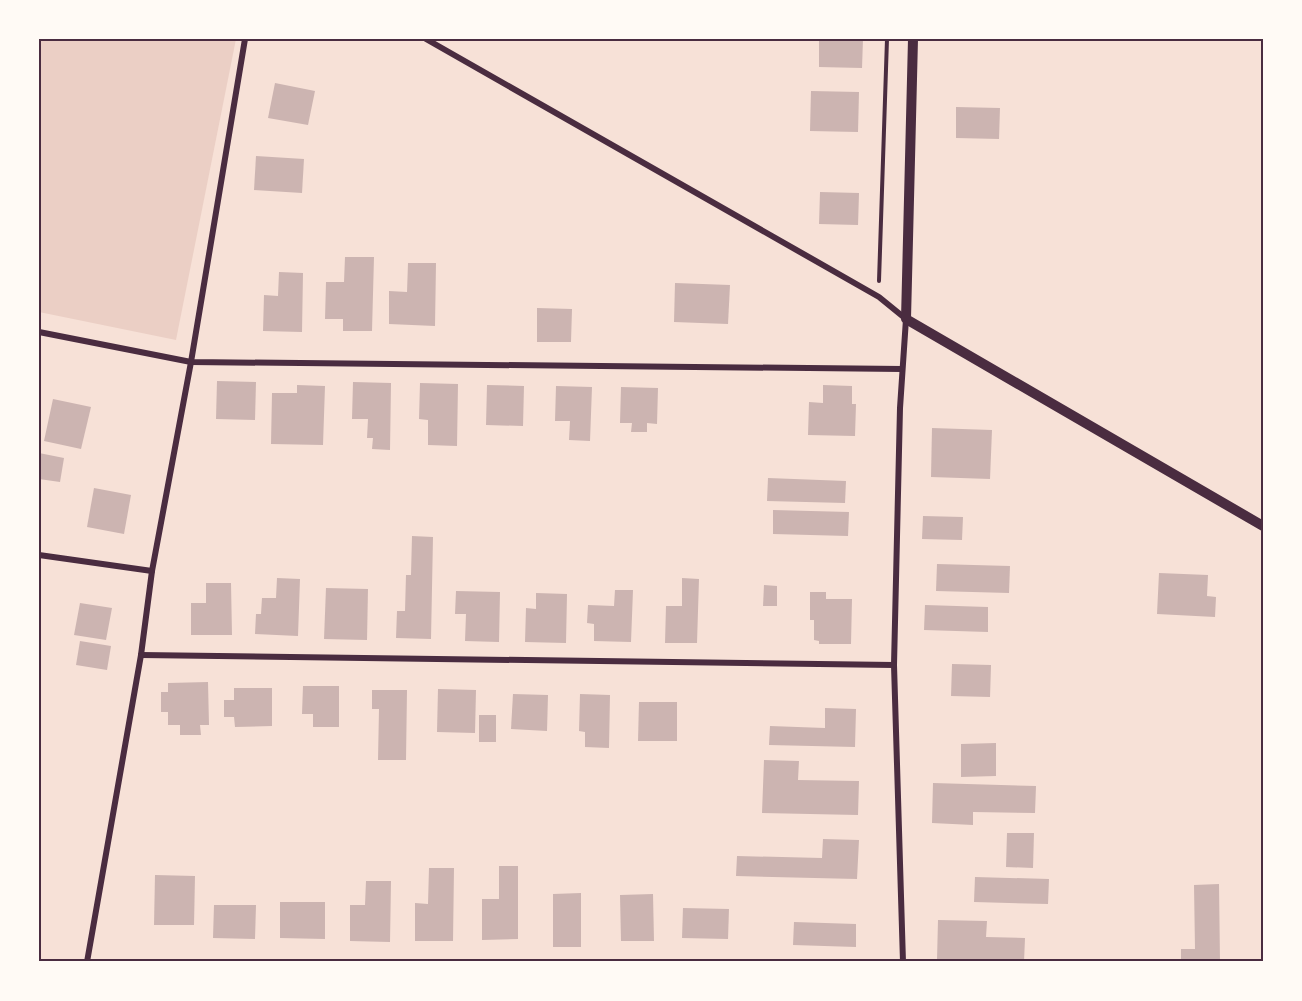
<svg xmlns="http://www.w3.org/2000/svg" width="1302" height="1001" font-family="Jost,sans-serif">
<style>
.green{fill:#ebcfc5}
.building{fill:#ccb4b1}
.lines{fill:none;stroke-linecap:round;stroke-linejoin:round}
.path{stroke:#4a2c40;stroke-width:4}
.minor{stroke:#4a2c40;stroke-width:6}
.tertiary{stroke:#4a2c40;stroke-width:10}
.neatline{fill:none;stroke:#4a2c40;stroke-width:2}
</style>
<rect width="100%" height="100%" fill="#f7e1d7"/>
<polygon class="green" points="39,39 236,39 176,340 39,312"/>
<g class="building">
<polygon points="819,39 863,39 862,68 819,67"/>
<polygon points="275,83 315,91 308,125 268,118"/>
<polygon points="811,91 859,92 858,132 810,131"/>
<polygon points="956,107 1000,108 999,139 956,138"/>
<polygon points="256,156 304,159 302,193 254,190"/>
<polygon points="820,192 859,193 858,225 819,224"/>
<polygon points="345,257 374,257 372,331 343,331 343,319 325,319 326,282 344,282"/>
<polygon points="408,263 436,263 435,326 389,324 389,291 407,292"/>
<polygon points="279,272 303,273 302,332 263,331 264,295 278,296"/>
<polygon points="675,283 730,285 728,324 674,322"/>
<polygon points="537,308 572,309 571,342 537,342"/>
<polygon points="217,381 256,382 255,420 216,419"/>
<polygon points="353,382 391,383 390,450 372,449 373,438 367,438 368,419 352,419"/>
<polygon points="420,383 458,384 457,446 428,445 428,420 419,419"/>
<polygon points="297,385 325,386 323,445 271,444 272,393 297,393"/>
<polygon points="487,385 524,386 523,426 486,425"/>
<polygon points="823,385 852,386 852,404 856,404 855,436 808,435 809,402 823,403"/>
<polygon points="556,386 592,387 590,441 569,440 570,421 555,421"/>
<polygon points="621,387 658,388 657,424 647,423 647,432 631,432 632,423 620,423"/>
<polygon points="53,399 91,407 81,449 44,441"/>
<polygon points="932,428 992,430 990,479 931,477"/>
<polygon points="39,453 64,458 60,482 39,479"/>
<polygon points="768,478 846,481 845,503 767,501"/>
<polygon points="94,488 131,495 124,534 87,527"/>
<polygon points="773,510 849,512 848,536 773,534"/>
<polygon points="923,516 963,517 962,540 922,539"/>
<polygon points="412,536 433,537 431,639 396,638 397,611 405,611 406,575 411,575"/>
<polygon points="937,564 1010,566 1009,593 936,591"/>
<polygon points="1159,573 1208,575 1207,596 1216,597 1215,617 1157,614"/>
<polygon points="277,578 300,579 298,636 255,634 256,614 261,614 262,598 276,598"/>
<polygon points="682,578 699,579 697,643 665,643 666,606 682,606"/>
<polygon points="206,583 231,583 232,635 191,635 191,603 206,603"/>
<polygon points="764,585 777,586 777,606 763,606"/>
<polygon points="326,588 368,589 367,640 324,639"/>
<polygon points="615,590 633,590 631,642 594,641 594,624 587,623 588,605 614,606"/>
<polygon points="456,591 500,592 499,642 465,641 466,614 455,614"/>
<polygon points="810,592 826,592 826,599 852,599 851,644 819,644 819,641 814,640 814,620 810,620"/>
<polygon points="536,593 567,594 566,643 525,642 526,608 536,609"/>
<polygon points="80,603 112,608 106,640 74,635"/>
<polygon points="925,605 988,607 988,632 924,630"/>
<polygon points="80,641 111,646 107,670 76,665"/>
<polygon points="952,664 991,665 990,697 951,696"/>
<polygon points="208,682 209,725 200,725 201,735 180,735 180,725 168,725 168,712 161,712 161,692 168,692 168,683"/>
<polygon points="303,686 339,686 339,727 313,727 313,714 302,714"/>
<polygon points="234,688 272,688 272,726 235,727 234,717 224,717 224,700 234,700"/>
<polygon points="438,689 476,690 475,733 437,732"/>
<polygon points="372,690 407,690 406,760 378,760 379,709 372,709"/>
<polygon points="513,694 548,695 547,731 511,729"/>
<polygon points="580,694 610,695 609,748 585,747 585,732 579,731"/>
<polygon points="639,702 677,702 677,741 638,741"/>
<polygon points="825,708 856,709 855,747 769,745 770,726 825,728"/>
<rect x="479" y="715" width="17" height="27"/>
<polygon points="996,743 996,776 961,777 961,744"/>
<polygon points="764,760 799,761 798,780 859,781 858,815 762,813"/>
<polygon points="933,783 1036,786 1035,813 973,812 973,825 932,823"/>
<polygon points="1007,833 1034,833 1033,868 1006,867"/>
<polygon points="823,839 859,840 857,879 736,876 737,856 822,858"/>
<polygon points="499,866 518,866 518,939 482,940 482,899 499,899"/>
<polygon points="429,868 454,868 453,941 415,941 415,903 428,904"/>
<polygon points="155,875 195,876 194,925 154,925"/>
<polygon points="975,877 1049,879 1048,904 974,902"/>
<polygon points="366,881 391,881 390,942 350,941 350,905 365,905"/>
<polygon points="1219,884 1220,962 1181,962 1181,949 1195,949 1194,885"/>
<polygon points="581,893 581,947 553,947 553,894"/>
<polygon points="653,894 654,941 621,941 620,895"/>
<polygon points="280,902 325,902 325,939 280,938"/>
<polygon points="214,905 256,905 255,939 213,938"/>
<polygon points="683,908 729,909 728,939 682,938"/>
<polygon points="938,920 987,921 986,937 1025,938 1024,962 937,960"/>
<polygon points="794,922 856,924 856,947 793,945"/>
</g>
<g class="lines">
<polyline class="path" points="879,281 887,39"/>
<g class="minor">
<polyline points="426,39 879,297 906,319 900,408 894,665 903,962"/>
<polyline points="39,332 191,362 902,369"/>
<polyline points="39,555 152,571"/>
<polyline points="141,655 894,665"/>
<polyline points="87,962 141,655 152,571 191,362 245,39"/>
</g>
<polyline class="tertiary" points="913,39 906,319 1263,526"/>
</g>
<rect width="1302" height="1001" fill="none" stroke="#fffaf5" stroke-width="81"/>
<rect x="40" y="40" width="1222" height="920" class="neatline"/>
</svg>
